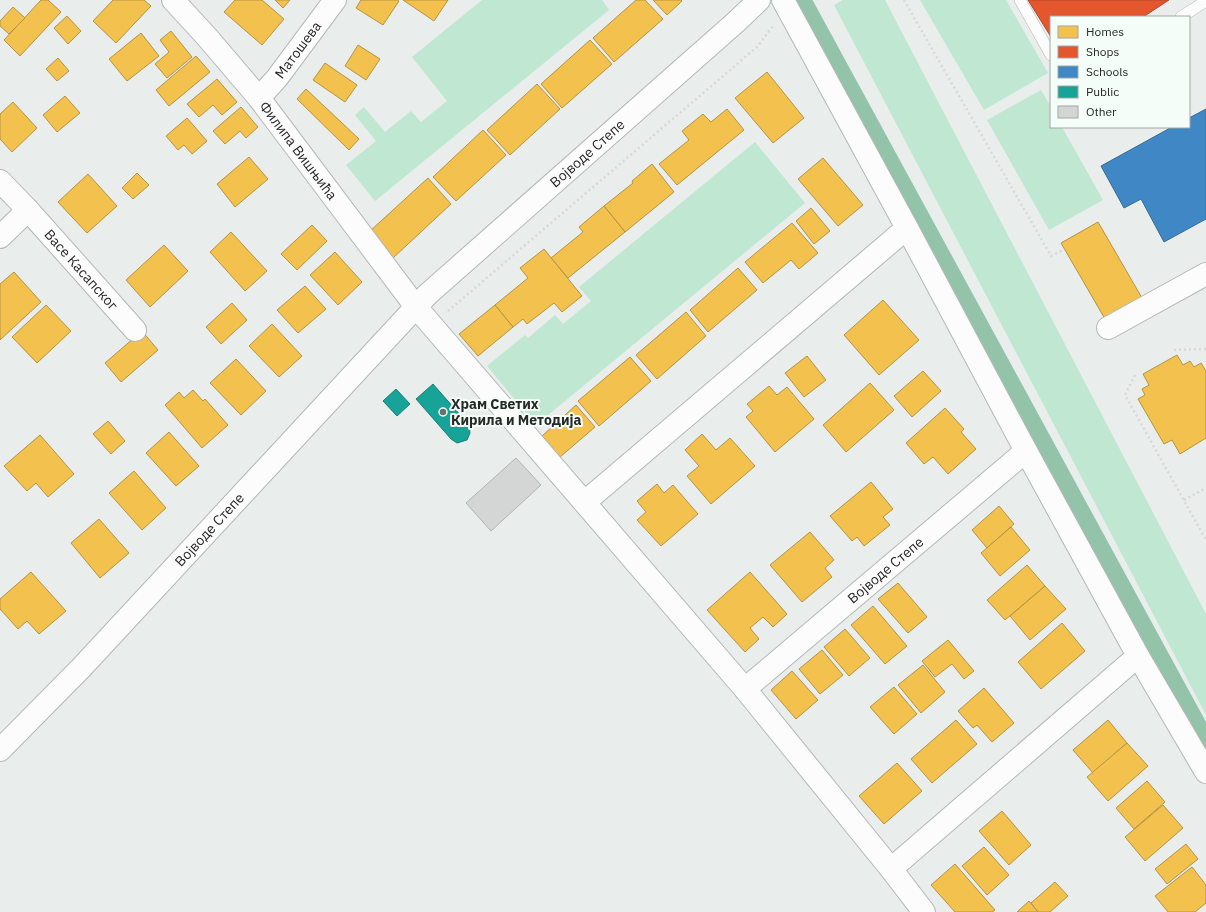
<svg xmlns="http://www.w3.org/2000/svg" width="1206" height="912" font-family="'IBM Plex Sans',sans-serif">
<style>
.green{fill:#c0e7d2}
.homes{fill:#f2c14e;stroke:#b59342}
.shops{fill:#e4572e;stroke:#ab492c}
.schools{fill:#3f88c5;stroke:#386c96}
.public{fill:#17a398;stroke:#1c7e76}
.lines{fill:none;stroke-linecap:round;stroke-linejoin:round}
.canal{stroke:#93c4aa;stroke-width:22}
.building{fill:#d3d6d5;stroke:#b1b4b2}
.service-casing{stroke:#b4b7b6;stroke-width:12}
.minor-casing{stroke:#b4b7b6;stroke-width:24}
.path{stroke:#d7d8d7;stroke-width:2.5;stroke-dasharray:2 3;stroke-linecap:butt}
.service{stroke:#fcfcfc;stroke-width:11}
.minor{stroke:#fcfcfc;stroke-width:22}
.poi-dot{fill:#6a6e6c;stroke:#f4fdf7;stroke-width:1.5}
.labels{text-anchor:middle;stroke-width:4;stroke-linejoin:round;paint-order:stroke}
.street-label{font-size:14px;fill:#262927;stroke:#f4fdf7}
.poi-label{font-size:14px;font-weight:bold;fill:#262927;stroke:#f4fdf7;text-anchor:start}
</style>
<rect width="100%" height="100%" fill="#e9edeb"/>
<g class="green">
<polygon points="482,0 602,0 609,10 375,201 346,165 376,141 355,115 364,107 385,132 411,111 421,122 447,101 412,57"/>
<polygon points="843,0 885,0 1206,614 1206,715 834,5"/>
<polygon points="920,0 1006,0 1048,73 984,110"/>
<polygon points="1041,90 1051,107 1051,127 1062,127 1103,200 1049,230 987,120"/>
<polygon points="755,142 805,203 536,425 487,366 525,335 528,338 555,315 563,324 591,301 579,287"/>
</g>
<g class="homes">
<polygon points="41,0 48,0 61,12 20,56 4,40"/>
<polygon points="113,0 144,0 151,6 116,43 93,21"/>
<polygon points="235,0 262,0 284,19 262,45 224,12"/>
<polygon points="275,0 290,0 283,8"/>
<polygon points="361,0 398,0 399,1 383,25 356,8"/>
<polygon points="403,0 448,0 434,21"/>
<polygon points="636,0 645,0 663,19 614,62 593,38"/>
<polygon points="653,0 681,0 682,1 667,15"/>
<polygon points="13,7 25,18 9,34 0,26 0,21"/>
<polygon points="67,16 81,31 68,44 54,28"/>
<polygon points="171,31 192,57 167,78 155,64 169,52 160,40"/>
<polygon points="141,33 159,56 127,81 109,59"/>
<polygon points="590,40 612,64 562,108 541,84"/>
<polygon points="358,45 380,59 366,80 345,66"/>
<polygon points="196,56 210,72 169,106 156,90"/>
<polygon points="58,58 69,71 57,81 46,69"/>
<polygon points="325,63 357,85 345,102 313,80"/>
<polygon points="767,72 804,118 773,143 735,98"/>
<polygon points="217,79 237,102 222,115 213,105 199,117 187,104"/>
<polygon points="537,84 560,109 510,155 487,130"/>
<polygon points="306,89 359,139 349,150 297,99"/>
<polygon points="65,96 80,113 57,132 43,115"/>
<polygon points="13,102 37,128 12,152 0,139 0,114"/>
<polygon points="241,107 258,127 246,138 240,131 225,144 213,131"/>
<polygon points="727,109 744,130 677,185 659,164 689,140 682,131 703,114 711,122"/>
<polygon points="187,118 207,141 192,154 184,145 178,150 166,136"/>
<polygon points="483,130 506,155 456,201 433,177"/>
<polygon points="249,157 268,179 235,207 217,184"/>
<polygon points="823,158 863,205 838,226 798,179"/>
<polygon points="652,164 674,192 625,232 604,206 633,183 632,181"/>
<polygon points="137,173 149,185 133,199 122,188"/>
<polygon points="88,174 117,206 87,233 58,202"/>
<polygon points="428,178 451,204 393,258 369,232"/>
<polygon points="604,206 625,232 568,278 551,258 583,232 579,227"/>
<polygon points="811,208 830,231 814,244 796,221"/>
<polygon points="1098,222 1142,298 1105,319 1061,243"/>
<polygon points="792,223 818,253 799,269 791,260 763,283 745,262"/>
<polygon points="312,225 327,241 297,270 281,254"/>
<polygon points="231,232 267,271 245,291 210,252"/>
<polygon points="164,245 188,271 150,307 126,280"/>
<polygon points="544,249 582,296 562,312 554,303 527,324 523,319 513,327 495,305 528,278 520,268"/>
<polygon points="335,252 362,282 338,305 310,275"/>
<polygon points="738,268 757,290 708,332 690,310"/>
<polygon points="14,272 41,302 0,340 0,284"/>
<polygon points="305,286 326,309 298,333 277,310"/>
<polygon points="883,300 919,340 879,375 844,335"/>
<polygon points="232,303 247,320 221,344 206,327"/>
<polygon points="46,305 71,331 37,363 12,337"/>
<polygon points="495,305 513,327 478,356 459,334"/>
<polygon points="686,312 706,336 657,379 636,355"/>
<polygon points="272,324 302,356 279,377 249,346"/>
<polygon points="142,331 158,350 121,382 105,363"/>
<polygon points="1177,355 1183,365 1190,361 1194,367 1201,363 1206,371 1206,438 1180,454 1172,440 1164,444 1138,399 1145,395 1142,389 1149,385 1143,374"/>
<polygon points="807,356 826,380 804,397 785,373"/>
<polygon points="630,357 651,381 599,426 578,401"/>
<polygon points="236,359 266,391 241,415 210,383"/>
<polygon points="923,371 941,391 912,417 894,396"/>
<polygon points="870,383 894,410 846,452 823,425"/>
<polygon points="769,386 777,395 787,387 814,419 775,452 746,417 753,411 747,404"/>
<polygon points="193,390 203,401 205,399 228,425 202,448 165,405 179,392 184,398"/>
<polygon points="576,405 595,427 560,457 542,436"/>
<polygon points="945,408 964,429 961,432 976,449 948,474 933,457 924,464 906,443"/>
<polygon points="108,421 125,441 111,454 93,434"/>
<polygon points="169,432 199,466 176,486 146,453"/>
<polygon points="702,434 716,450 730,438 755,466 711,504 687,476 699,466 685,450"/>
<polygon points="40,435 74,474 48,497 36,483 27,491 4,466"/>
<polygon points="134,471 166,508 142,530 109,493"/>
<polygon points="871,482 893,509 883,517 890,525 864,546 857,537 852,541 830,516"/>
<polygon points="657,484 664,493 673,485 698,514 661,546 637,520 646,512 637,501"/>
<polygon points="999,506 1014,524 987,548 972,530"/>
<polygon points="99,519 129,553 100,578 71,543"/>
<polygon points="1011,527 1030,550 1000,576 981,553"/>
<polygon points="810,532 834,560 825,568 832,577 802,602 770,565"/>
<polygon points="1027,565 1045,586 1005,620 987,600"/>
<polygon points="31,572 66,611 39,634 27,621 18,629 0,609 0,599"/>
<polygon points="750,572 787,614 773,627 763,617 750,628 759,639 745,652 707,610"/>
<polygon points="898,583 927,617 908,633 878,599"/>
<polygon points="1045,586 1066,609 1030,640 1010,616"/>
<polygon points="873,606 907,646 885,664 851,625"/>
<polygon points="1062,623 1085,651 1041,689 1018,662"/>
<polygon points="845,629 870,658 849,676 824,647"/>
<polygon points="948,640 974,671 964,679 952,664 935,677 922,661"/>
<polygon points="822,650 843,675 820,694 799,669"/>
<polygon points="923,665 945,692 921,713 898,685"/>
<polygon points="792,671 818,700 796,719 771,690"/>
<polygon points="894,687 917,714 894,734 870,707"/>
<polygon points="984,688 1014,723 992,742 977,725 973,728 958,711"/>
<polygon points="956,720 977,744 932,783 911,759"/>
<polygon points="1108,720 1127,743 1093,773 1073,750"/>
<polygon points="1127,743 1148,766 1108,801 1087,777"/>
<polygon points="897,763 922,791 884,824 859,796"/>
<polygon points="1147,781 1165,802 1134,829 1116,808"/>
<polygon points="1163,805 1183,828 1145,861 1125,837"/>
<polygon points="1002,811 1031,845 1009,865 979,831"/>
<polygon points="1186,844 1198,859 1167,884 1155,869"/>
<polygon points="984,847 1009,875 987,895 962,866"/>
<polygon points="955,864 995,910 992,912 955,912 931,885"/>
<polygon points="1192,867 1206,885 1206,903 1195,912 1168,912 1155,896"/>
<polygon points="1055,882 1068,896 1050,912 1038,912 1031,903"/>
<polygon points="1029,901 1038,912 1017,912"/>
</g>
<polygon class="shops" points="1028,0 1169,0 1143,17 1051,17 1051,37"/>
<polygon class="schools" points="1206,109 1206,219 1164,242 1141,199 1124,208 1101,166 1172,127 1189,127 1189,118"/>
<g class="public">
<polygon points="433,384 469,425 470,433 467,440 457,443 451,439 416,399"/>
<polygon points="396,389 410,404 397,416 383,401"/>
</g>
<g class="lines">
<polyline class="canal" points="800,0 1206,745"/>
</g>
<polygon class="building" points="516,458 541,485 491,531 466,503"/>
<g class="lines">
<g class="service-casing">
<g id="service">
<polyline points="1020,0 1051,55"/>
<polyline points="1181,17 1206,1"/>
</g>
</g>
<g class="minor-casing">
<g id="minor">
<path id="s1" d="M173,0L207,37L259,98L416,307L745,689L891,869L924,912"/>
<polyline points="783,0 907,228 1026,451 1138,656 1206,772"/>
<path id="s2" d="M259,98L277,78L335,0"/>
<polyline points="0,181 28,210 0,237"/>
<path id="s3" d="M28,210L135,330"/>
<polyline points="1108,328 1206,274"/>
<polyline points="585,502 907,228"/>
<path id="s4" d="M745,689L1026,451"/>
<path id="s5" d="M0,750L82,667L428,294L736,22L759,0"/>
<polyline points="891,869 1138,656"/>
</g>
</g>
<g class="path">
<polyline points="904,0 1051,256 1063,250"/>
<polyline points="448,311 757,47 773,26"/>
<polyline points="1174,350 1206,349"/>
<polyline points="1135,375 1125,395 1206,540"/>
<polyline points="1184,500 1206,488"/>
</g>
<use href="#service" class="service"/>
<use href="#minor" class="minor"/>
</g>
<circle class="poi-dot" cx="443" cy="412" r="4"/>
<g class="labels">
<g class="street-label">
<text dy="5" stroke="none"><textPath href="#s2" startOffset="62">Матошева</textPath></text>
<text dy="5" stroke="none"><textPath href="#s1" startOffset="196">Филипа Вишњића</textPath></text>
<text dy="5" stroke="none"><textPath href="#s5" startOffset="838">Војводе Степе</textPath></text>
<text dy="5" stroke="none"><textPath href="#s3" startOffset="80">Васе Касапског</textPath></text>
<text dy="5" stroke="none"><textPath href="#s5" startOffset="304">Војводе Степе</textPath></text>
<text dy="5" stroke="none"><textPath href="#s4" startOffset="184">Војводе Степе</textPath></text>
</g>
<g class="poi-label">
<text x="451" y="409">Храм Светих<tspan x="451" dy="16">Кирила и Методија</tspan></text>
</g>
</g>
<rect x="1050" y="16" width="140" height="112" fill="#f4fdf7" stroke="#a2a8a4"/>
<rect x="1058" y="26" width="20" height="12" fill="#f2c14e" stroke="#a2a8a4"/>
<text x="1086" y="36" font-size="12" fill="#262927">Homes</text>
<rect x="1058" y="46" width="20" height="12" fill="#e4572e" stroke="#a2a8a4"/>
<text x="1086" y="56" font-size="12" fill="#262927">Shops</text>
<rect x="1058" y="66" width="20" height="12" fill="#3f88c5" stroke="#a2a8a4"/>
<text x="1086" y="76" font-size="12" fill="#262927">Schools</text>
<rect x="1058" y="86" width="20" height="12" fill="#17a398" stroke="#a2a8a4"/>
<text x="1086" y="96" font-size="12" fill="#262927">Public</text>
<rect x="1058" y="106" width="20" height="12" fill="#d3d6d5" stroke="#a2a8a4"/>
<text x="1086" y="116" font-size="12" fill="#262927">Other</text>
</svg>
